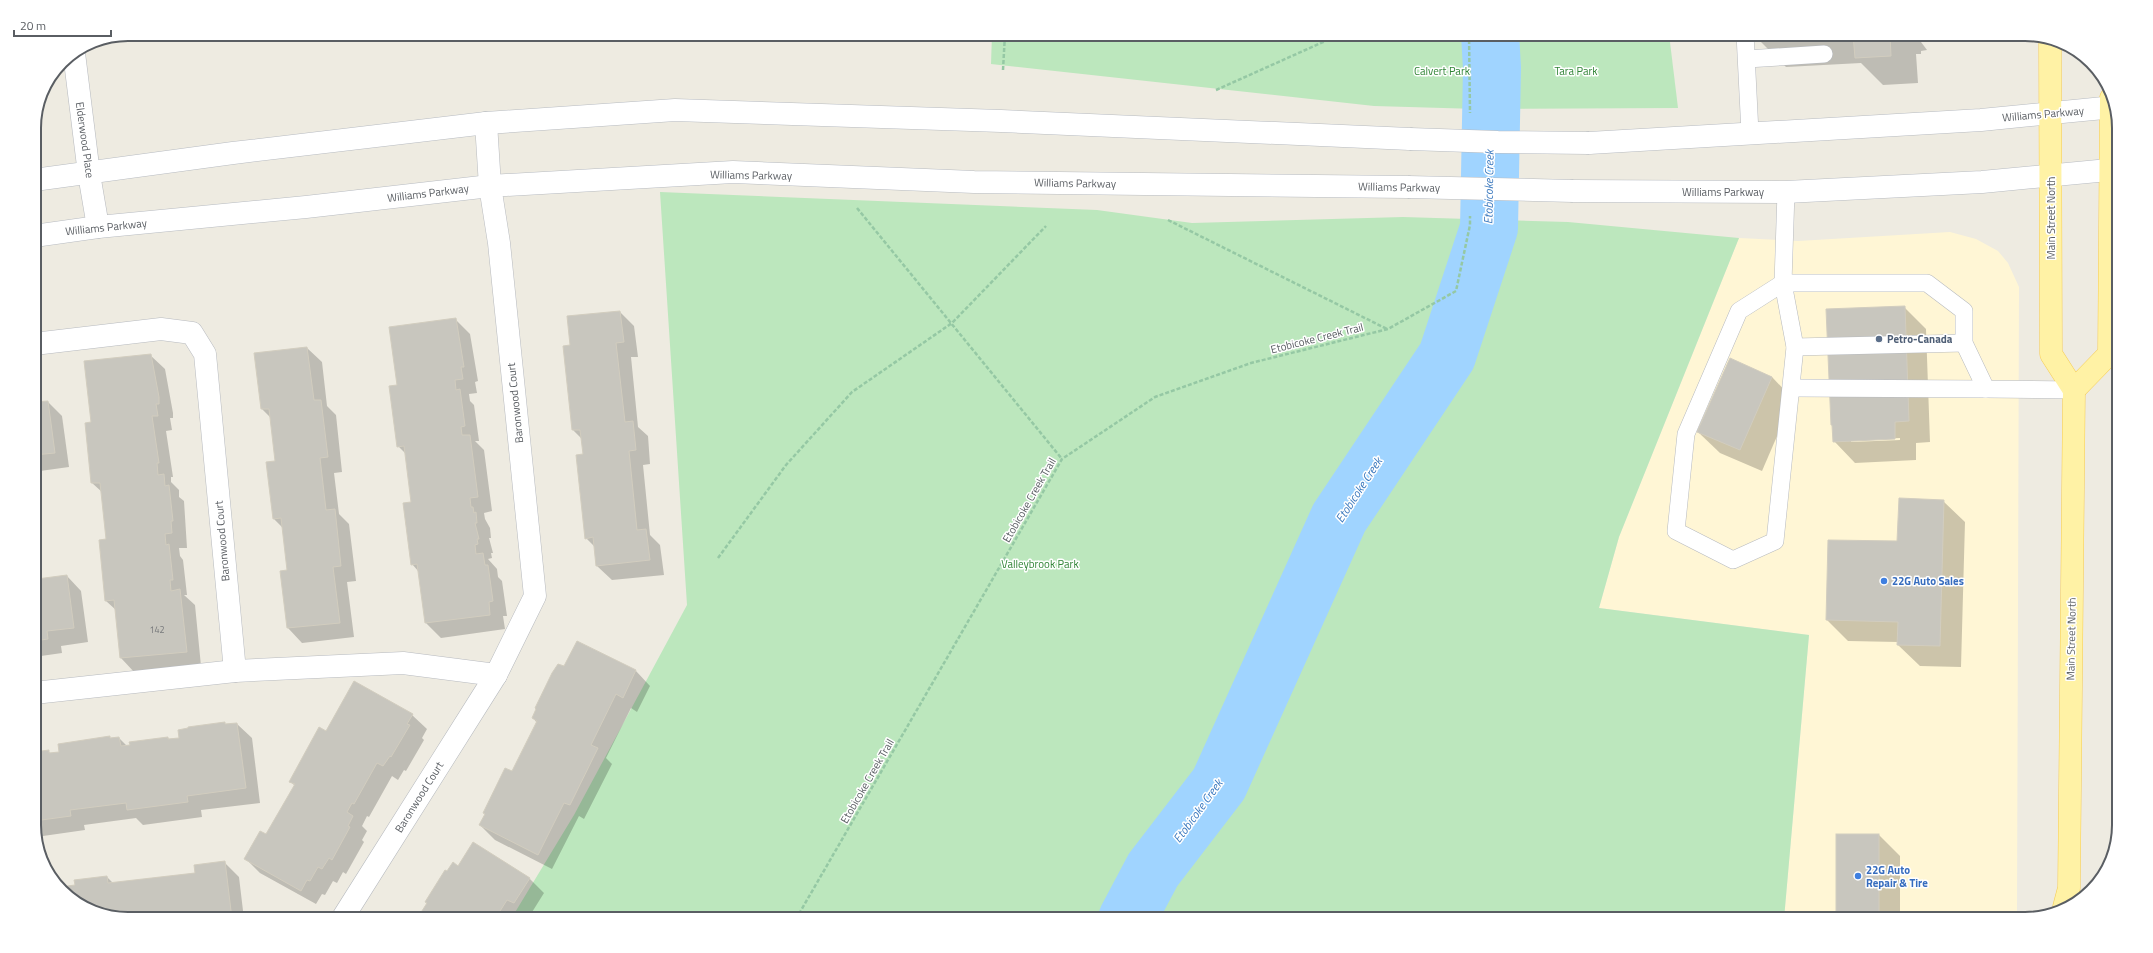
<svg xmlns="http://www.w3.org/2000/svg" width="2153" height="953" font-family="'Titillium Web',sans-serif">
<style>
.commercial{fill:#fff6d5}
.green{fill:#bce7bd}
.shadow{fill:#0003;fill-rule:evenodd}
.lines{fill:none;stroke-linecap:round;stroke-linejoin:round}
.river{stroke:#a0d4ff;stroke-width:58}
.building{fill:#c8c6be;stroke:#d2cdbf}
.lane-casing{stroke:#b7babf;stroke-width:18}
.street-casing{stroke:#b7babf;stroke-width:23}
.secondary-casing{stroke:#b7bbc1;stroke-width:23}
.primary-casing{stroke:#f7cc51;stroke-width:23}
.path{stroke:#95c8a4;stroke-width:2.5;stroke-dasharray:4 2;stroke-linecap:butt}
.lane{stroke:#fff;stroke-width:17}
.street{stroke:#fff;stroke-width:22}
.secondary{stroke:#fff;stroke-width:22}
.primary{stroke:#fff2a5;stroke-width:22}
.secondary-bridge-casing{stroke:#b7bbc1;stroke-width:23;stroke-linecap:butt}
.secondary-bridge{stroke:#fff;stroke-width:22}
.service-dot{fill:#5c6f8a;stroke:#fff;stroke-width:1.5}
.shop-dot{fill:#3f7fe0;stroke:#fff;stroke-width:1.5}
.labels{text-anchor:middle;stroke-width:3;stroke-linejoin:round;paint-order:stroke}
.number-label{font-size:9px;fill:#76787a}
.park-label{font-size:11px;fill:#308436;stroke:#fff}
.street-label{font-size:11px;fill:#5a5e63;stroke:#fff}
.service-label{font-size:11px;font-weight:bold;fill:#4e5e75;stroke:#fff;text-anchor:start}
.shop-label{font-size:11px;font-weight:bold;fill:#366cbe;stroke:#fff;text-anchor:start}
.water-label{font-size:12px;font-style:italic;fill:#3b79be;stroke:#fff}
.rim{fill:none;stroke:#5a5e63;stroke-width:2}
</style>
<rect width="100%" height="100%" fill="#eeebe1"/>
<polygon class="commercial" points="1950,232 1976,239 1998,251 2008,263 2019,287 2017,919 1784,919 1809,635 1599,608 1619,537 1739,238 1798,241"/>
<g class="green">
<polygon points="992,34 1669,34 1678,108 1478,109 1374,106 991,64"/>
<polygon points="660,192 1097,210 1192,223 1403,217 1568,222 1739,238 1619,537 1599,608 1809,635 1784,919 511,919 574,815 687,605"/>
</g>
<g class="shadow">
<polygon points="1759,34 1921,34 1921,42 1927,50 1921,51 1921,54 1916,54 1918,83 1883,85 1861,63 1786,67 1759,40"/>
<path d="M1904,307L1926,329L1930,442L1916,443V460L1855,463L1834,441ZM1900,438V440L1851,442V440Z"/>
<polygon points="620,312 634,326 638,357 631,357 638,427 648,436 650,464 643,465 650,535 660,545 664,575 612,580 597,566 595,547 586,538 584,455 582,439 573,430 571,346"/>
<polygon points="455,319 470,334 478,381 475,382 477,393 469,394 470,401 474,405 479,441 475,441 484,450 492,511 484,513 485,519 490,528 491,538 489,538 493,553 491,553 492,558 488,559 497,569 498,577 502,581 507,616 503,616 505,629 441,638 426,623 419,572 412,564 412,503 406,454 398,446 398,386"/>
<polygon points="307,348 322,362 327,406 336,415 342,472 334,473 339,514 349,524 356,581 347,582 354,637 302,643 288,628 288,571 283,528 274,519 276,462 271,418 262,409"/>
<polygon points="150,355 165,369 173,413 173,418 170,418 172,430 166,431 173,477 171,477 171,482 179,490 179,497 184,501 187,548 179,548 180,556 183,560 187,595 184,595 195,605 201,666 135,673 121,658 116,610 106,601 100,541 107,540 102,492 92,483 92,423"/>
<polygon points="1730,359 1772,377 1793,399 1762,471 1720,453 1698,432"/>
<polygon points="48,402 62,416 69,467 40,471 34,465 34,403"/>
<polygon points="1943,501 1965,522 1961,667 1920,666 1898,645 1898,642 1848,641 1827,620 1898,542"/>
<polygon points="67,576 81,591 88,642 61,646 62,653 34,657 34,589"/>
<polygon points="577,642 636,671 650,686 637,712 631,708 606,758 612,764 584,819 579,816 552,869 495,840 480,825 512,772 537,723 533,718 564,668"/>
<polygon points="412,715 427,729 422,738 424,740 406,771 404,770 398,780 392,776 369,817 367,816 362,826 367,831 362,840 364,842 346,874 343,872 337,883 333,881 325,895 322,894 316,904 260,873 245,858 267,836 295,786 290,781 326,732"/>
<polygon points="237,724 252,738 260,803 201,810 202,817 143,825 136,818 84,825 85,830 36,837 34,831 34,753 48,751 51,754 60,753 109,737 111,739 119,738 127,746 168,738 170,740 180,739"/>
<polygon points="1879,835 1900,856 1900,919 1837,919"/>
<polygon points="224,862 239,877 244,919 128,919 92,912 61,888 76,886 107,877 113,883 196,873"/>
<polygon points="458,867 529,878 544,893 529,917 522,913 519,919 425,919 421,914 447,873"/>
</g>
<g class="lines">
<polyline class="river" points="1127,919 1153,870 1219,784 1339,518 1447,356 1489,228 1492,68 1490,34"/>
</g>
<g class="building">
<polygon points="1758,34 1837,34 1837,36 1758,40"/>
<polygon points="1853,34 1890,34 1891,56 1855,58"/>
<polygon points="1905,306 1909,421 1895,422 1895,439 1833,442 1832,425 1831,425 1826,309"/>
<polygon points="620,311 624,342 616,343 625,422 633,421 636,450 629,451 637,530 646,529 650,560 596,566 593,537 585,539 576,455 583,454 580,430 572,430 563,346 570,345 567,316"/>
<polygon points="456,318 464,367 461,367 463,379 455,380 456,390 460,389 465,426 461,427 462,435 470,435 478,497 470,498 471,507 473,507 474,513 476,512 477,523 475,523 479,539 477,539 478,544 475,545 476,554 483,553 485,565 488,565 493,601 489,602 490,615 425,623 417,564 411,565 403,503 411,502 404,446 397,447 389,386 397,385 389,327"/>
<polygon points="307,347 314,400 321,400 328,457 320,458 326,510 335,509 341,566 333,567 340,623 287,628 280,571 287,570 281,518 273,519 266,462 275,461 269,409 261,409 254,353"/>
<polygon points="151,354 159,397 159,404 156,404 158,416 152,416 159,463 157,463 158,475 164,474 165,486 169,485 173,521 171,521 172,533 165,534 166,545 169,544 173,580 170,580 171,591 180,589 187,652 120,658 114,600 105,601 99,540 106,539 100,483 91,483 85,423 91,422 84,361"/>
<polygon points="1730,358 1772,377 1740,450 1697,432"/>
<polygon points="48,401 55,453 34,455 34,402"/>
<polygon points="1899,498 1944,500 1940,646 1897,645 1898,622 1826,620 1828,540 1897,541"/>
<polygon points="67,575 74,628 47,631 48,639 34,641 34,588 38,588 37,579"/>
<polygon points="577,641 636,670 623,698 616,694 591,745 598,748 570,805 564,803 538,855 479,825 485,814 483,813 505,768 512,771 537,721 532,718 536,709 535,708 552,673 558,664 564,666"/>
<polygon points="354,681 413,714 407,724 410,725 391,757 390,756 383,766 377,763 354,804 352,803 347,812 353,816 348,826 350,827 332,860 329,858 322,869 318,867 310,881 307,880 301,891 244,859 260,831 266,834 295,784 289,782 319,727 326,731"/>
<polygon points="225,722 225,724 237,723 246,788 187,796 188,802 127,810 126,803 70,810 71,816 34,821 34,752 49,750 49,753 59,752 58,744 110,736 110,738 119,737 121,746 130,745 129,742 168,737 168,739 179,738 178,730 188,728 188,727"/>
<rect x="1836" y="834" width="43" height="85"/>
<polygon points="473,842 530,878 514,903 507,900 495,919 424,919 425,918 420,914 427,903 425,902 445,870 447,871 453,862 458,866"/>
<polygon points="225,861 232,919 128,919 92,912 60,887 75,885 74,880 107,876 108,883 195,873 194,865"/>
</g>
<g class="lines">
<g class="lane-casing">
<g id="lane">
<polyline points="1745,34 1750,133"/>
<polyline points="1747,59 1824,54"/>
<polyline points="1786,192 1783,283 1927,283 1964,311 1964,343 1986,389 2074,390"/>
<polygon points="1783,283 1795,347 1775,541 1733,560 1676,531 1686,434 1739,311"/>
<polyline points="1795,347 1964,343"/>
<polyline points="1792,388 1986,389"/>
</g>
</g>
<g class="street-casing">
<g id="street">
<polyline points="74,53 89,174 98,227"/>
<polyline points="34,344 161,329 192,333 205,354 235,671"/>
<polyline points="34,693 235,671 403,663 496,675"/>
<polyline points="342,919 496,675 535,596 499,243 490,186 486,123"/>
</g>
</g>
<g class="secondary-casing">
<g id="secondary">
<polyline points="1589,143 1981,120 2114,107"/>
<polyline points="34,180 233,153 486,123 675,110 1001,121 1410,139"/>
<polyline points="1573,191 1786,192 1982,182 2119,169"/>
<polyline points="34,236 98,227 306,207 490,186 733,172 974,182 1408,187"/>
</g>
</g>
<g class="primary-casing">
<g id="primary">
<polyline points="2050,39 2051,354 2074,390 2069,888 2064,907"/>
<polyline points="2074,390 2109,354 2111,98"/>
</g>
</g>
<g class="path">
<polyline points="1469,34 1470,113"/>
<polyline points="1003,70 1005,34"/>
<polyline points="1216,90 1341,34"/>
<polyline points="857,208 1062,459"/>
<polyline points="1168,220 1387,329"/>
<polyline points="718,558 786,465 852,392 952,323 1046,226"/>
<polyline points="796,919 1062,459 1155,397 1251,363 1388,329 1456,291 1470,225 1470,216"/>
</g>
<use href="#lane" class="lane"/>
<use href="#street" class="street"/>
<use href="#secondary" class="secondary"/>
<use href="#primary" class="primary"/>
<g class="secondary-bridge-casing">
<g id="secondary-bridge">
<polyline points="1410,139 1498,142 1589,143"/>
<polyline points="1408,187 1573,191"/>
</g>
</g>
<use href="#secondary-bridge" class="secondary-bridge"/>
</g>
<circle class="service-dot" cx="1879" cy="339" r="4"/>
<g class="shop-dot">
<circle cx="1884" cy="581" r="4"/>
<circle cx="1858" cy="876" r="4"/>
</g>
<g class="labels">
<g class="number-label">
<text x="157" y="633">142</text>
</g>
<g class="park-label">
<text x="1442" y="75">Calvert Park</text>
<text x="1576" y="75">Tara Park</text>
<text x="1040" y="568">Valleybrook Park</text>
</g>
<g class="street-label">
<text transform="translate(2043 114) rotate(-5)" y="4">Williams Parkway</text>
<text transform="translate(85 140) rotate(82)" y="4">Elderwood Place</text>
<text transform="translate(751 175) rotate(1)" y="4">Williams Parkway</text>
<text transform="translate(1075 183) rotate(1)" y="4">Williams Parkway</text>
<text transform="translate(1399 187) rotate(1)" y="4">Williams Parkway</text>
<text x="1723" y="196">Williams Parkway</text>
<text transform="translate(428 193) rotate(-7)" y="4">Williams Parkway</text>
<text transform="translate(2051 218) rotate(-90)" y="4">Main Street North</text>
<text transform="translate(106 227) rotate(-6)" y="4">Williams Parkway</text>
<text transform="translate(1317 338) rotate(-14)" y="4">Etobicoke Creek Trail</text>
<text transform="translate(515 403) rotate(-96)" y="4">Baronwood Court</text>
<text transform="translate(1029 500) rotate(-60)" y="4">Etobicoke Creek Trail</text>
<text transform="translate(222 541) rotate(-95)" y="4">Baronwood Court</text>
<text transform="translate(2071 639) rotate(-89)" y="4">Main Street North</text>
<text transform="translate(867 781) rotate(-60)" y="4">Etobicoke Creek Trail</text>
<text transform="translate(419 797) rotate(-58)" y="4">Baronwood Court</text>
</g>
<g class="service-label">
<text x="1887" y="343">Petro-Canada</text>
</g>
<g class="shop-label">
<text x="1892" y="585">22G Auto Sales</text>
<text x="1866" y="874">22G Auto<tspan x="1866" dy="13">Repair &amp; Tire</tspan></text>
</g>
<g class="water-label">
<text transform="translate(1489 187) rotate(-89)" y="4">Etobicoke Creek</text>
<text transform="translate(1359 490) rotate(-57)" y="4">Etobicoke Creek</text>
<text transform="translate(1198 811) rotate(-54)" y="4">Etobicoke Creek</text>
</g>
</g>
<path d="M0 0H2153V953H0ZM128 41H2025A87 87 0 0 1 2112 128V825A87 87 0 0 1 2025 912H128A87 87 0 0 1 41 825V128A87 87 0 0 1 128 41Z" fill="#fff" fill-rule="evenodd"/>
<path class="rim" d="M128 41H2025A87 87 0 0 1 2112 128V825A87 87 0 0 1 2025 912H128A87 87 0 0 1 41 825V128A87 87 0 0 1 128 41Z"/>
<path d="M14 30v6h97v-6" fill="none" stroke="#5a5e63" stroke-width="2"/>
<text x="20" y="30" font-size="12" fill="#5a5e63" stroke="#ffffff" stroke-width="3" paint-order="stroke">20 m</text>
</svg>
